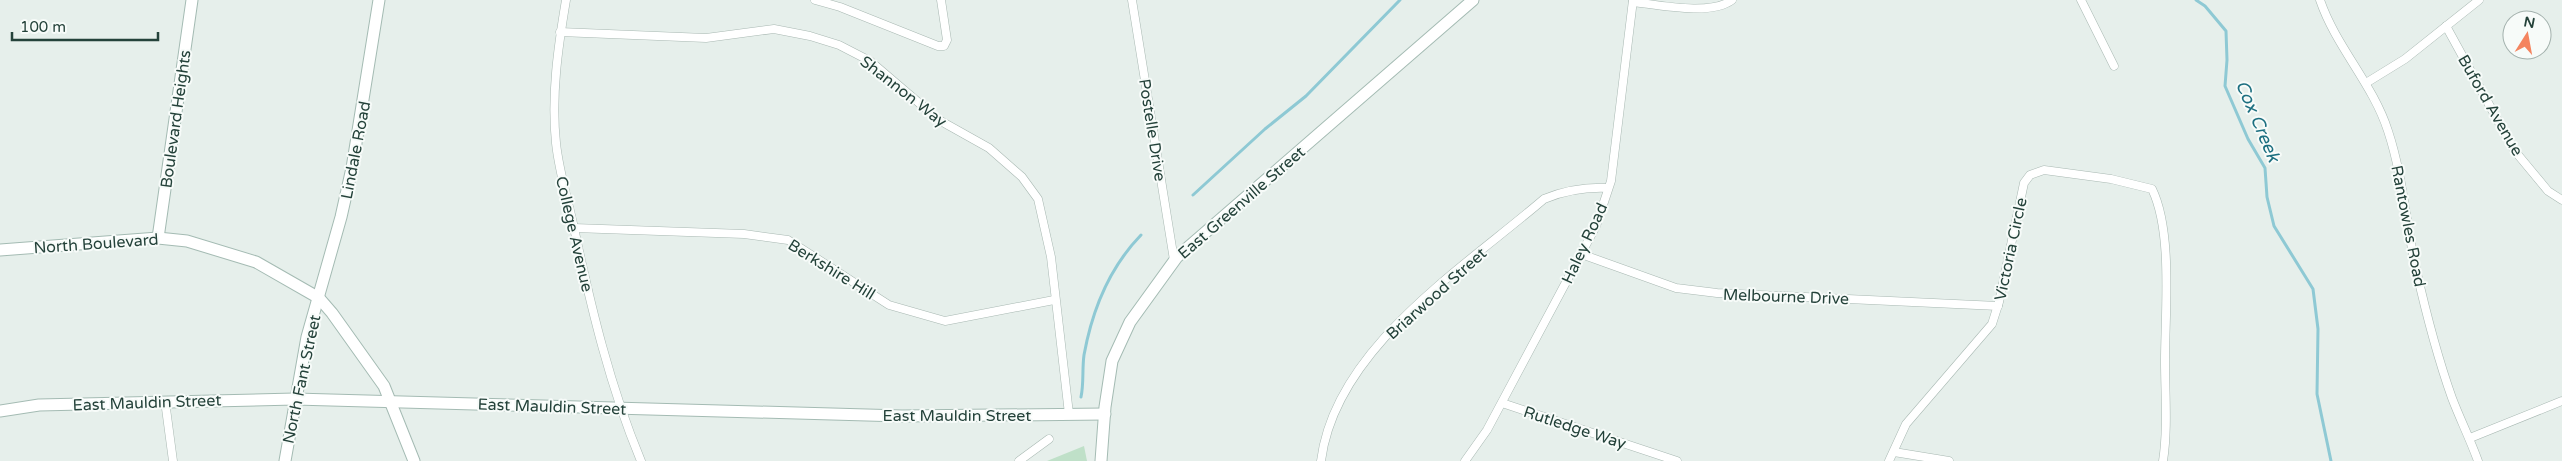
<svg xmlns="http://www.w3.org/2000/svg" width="2562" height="461" font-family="'Varela Round',sans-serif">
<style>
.green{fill:#bfe0c8}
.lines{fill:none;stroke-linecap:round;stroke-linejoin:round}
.stream{stroke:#8ec9d4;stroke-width:3}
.street-casing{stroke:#a8b8b2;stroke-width:9}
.secondary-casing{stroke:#a4bbb3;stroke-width:13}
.street{stroke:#fff;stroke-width:8}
.secondary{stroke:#fff;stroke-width:11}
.labels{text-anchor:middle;stroke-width:4;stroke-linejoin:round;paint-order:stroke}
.street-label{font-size:16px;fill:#24423a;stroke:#f7fbf9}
.water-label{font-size:18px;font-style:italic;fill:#1c6f80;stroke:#f7fbf9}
</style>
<rect width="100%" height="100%" fill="#e6efeb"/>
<polygon class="green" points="1084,446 1087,461 1047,461"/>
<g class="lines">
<g class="stream">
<polyline points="2196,0 2205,6 2226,31 2227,60 2225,86 2248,139 2265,168 2267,197 2274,226 2313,289 2318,329 2317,394 2331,461"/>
<polyline points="1193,195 1265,129 1306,96 1400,0"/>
<path d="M1081,397C1084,383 1082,369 1084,355C1092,311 1110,267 1141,235"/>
</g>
<g class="street-casing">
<g id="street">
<path d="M566,0C558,47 551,96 556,143C559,172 568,200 574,228C591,307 610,387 641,461"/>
<polyline points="815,0 840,7 938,46 944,46 947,40 941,0"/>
<polyline points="1132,0 1174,260"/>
<polyline points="2081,0 2114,66"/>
<path d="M2320,0C2336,47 2373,84 2388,131C2403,176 2406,224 2416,269C2426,313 2437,356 2452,398C2460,419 2470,439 2478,461"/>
<path d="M1633,2C1659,5 1711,16 1732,0"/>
<polyline points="2446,26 2514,150 2548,191 2562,200"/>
<polyline points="560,32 706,38 774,29 810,36 839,45 870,61 939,120 989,148 1022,177 1038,199 1051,257 1069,414"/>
<polyline points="2366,83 2405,59 2479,0"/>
<polyline points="574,228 744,234 788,240 889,305 945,321 1054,300"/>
<polyline points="1581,254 1676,288 1717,293 1998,306"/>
<polyline points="165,401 173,461"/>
<polyline points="1502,403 1677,461"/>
<polyline points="2470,438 2562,401"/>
<polyline points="1894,452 1949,461"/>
<polyline points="1019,461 1049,439"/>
<path d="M1321,461C1335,348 1464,268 1544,199C1566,190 1585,187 1608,188"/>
<polyline points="1465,461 1487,430 1596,226 1611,181 1633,0"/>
<path d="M1889,461L1906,424L1992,324L1999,302L2024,183L2030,175L2044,170L2111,179L2152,189C2173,232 2165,312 2165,361C2165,394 2168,429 2163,461"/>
</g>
</g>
<g class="secondary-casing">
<g id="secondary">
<polyline points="158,238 192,0"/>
<polyline points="0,250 158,238 187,241 256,262 319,298 332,313 384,386 414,461"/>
<polyline points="0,411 39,405 295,399 902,416 1105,414"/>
<polyline points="285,461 307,337 341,217 352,168 379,0"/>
<polyline points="1101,461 1105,407 1112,361 1130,322 1177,257 1473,0"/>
</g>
</g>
<use href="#street" class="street"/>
<use href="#secondary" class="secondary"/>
</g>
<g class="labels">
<g class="street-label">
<text transform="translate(904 91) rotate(38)" y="6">Shannon Way</text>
<text transform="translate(2491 105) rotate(60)" y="6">Buford Avenue</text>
<text transform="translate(175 119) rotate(-82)" y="6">Boulevard Heights</text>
<text transform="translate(1153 130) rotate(81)" y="6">Postelle Drive</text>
<text transform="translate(355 150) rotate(-79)" y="6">Lindale Road</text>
<text transform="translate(1241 202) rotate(-41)" y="6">East Greenville Street</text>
<text transform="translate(2409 226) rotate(79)" y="6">Rantowles Road</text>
<text transform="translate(575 234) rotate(77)" y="6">College Avenue</text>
<text transform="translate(96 243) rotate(-4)" y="6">North Boulevard</text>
<text transform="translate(1584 243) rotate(-65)" y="6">Haley Road</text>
<text transform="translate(2010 249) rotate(-78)" y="6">Victoria Circle</text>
<text transform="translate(832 269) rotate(32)" y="6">Berkshire Hill</text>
<text transform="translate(1436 293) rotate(-42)" y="6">Briarwood Street</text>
<text transform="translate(1786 296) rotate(2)" y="6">Melbourne Drive</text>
<text transform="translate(301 379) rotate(-78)" y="6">North Fant Street</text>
<text transform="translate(147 402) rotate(-2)" y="6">East Mauldin Street</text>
<text transform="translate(552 406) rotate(2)" y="6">East Mauldin Street</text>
<text x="957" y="421">East Mauldin Street</text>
<text transform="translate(1575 427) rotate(18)" y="6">Rutledge Way</text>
</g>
<g class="water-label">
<text transform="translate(2258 121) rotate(67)" y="6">Cox Creek</text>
</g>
</g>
<g transform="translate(2527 35) rotate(11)"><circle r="24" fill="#f7fbf9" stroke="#a3b1ad"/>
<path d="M0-4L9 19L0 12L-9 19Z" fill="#f4845f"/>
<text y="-8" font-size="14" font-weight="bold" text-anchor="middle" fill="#24423a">N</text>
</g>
<path d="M12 32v8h146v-8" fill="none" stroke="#24423a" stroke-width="2.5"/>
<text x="20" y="32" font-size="15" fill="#24423a" stroke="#f7fbf9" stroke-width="4" paint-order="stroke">100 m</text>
</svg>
